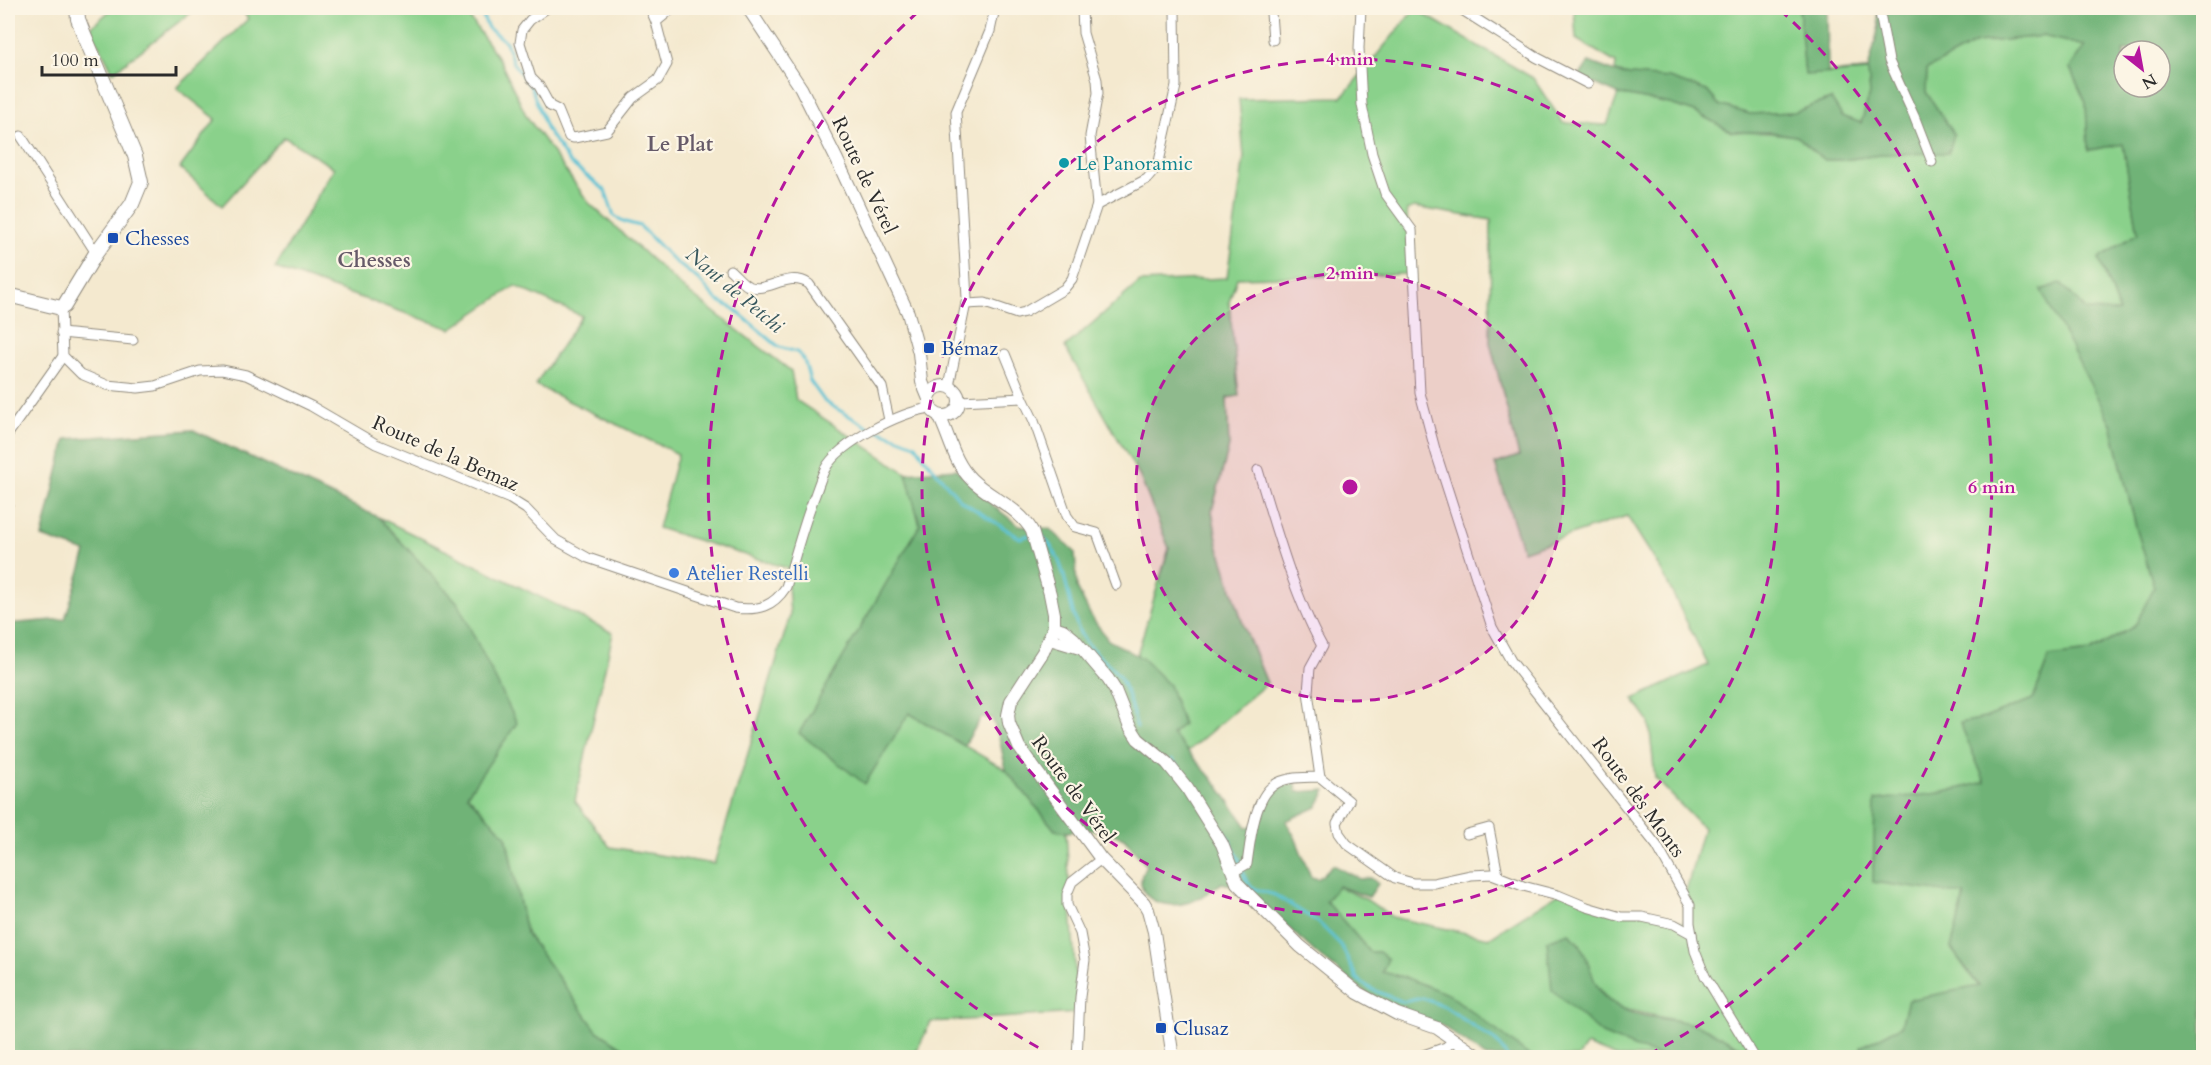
<svg xmlns="http://www.w3.org/2000/svg" width="2211" height="1065" font-family="Cardo,serif">
<style>
.green{fill:#8ad18b;stroke:#5a7e5b;stroke-width:1.5}
.forest{fill:#6fb377;stroke:#4d6f51;stroke-width:1.5;fill-rule:evenodd}
.lines{fill:none;stroke-linecap:round;stroke-linejoin:round}
.stream{stroke:#58c1d4;stroke-width:3}
.minor-casing{stroke:#908a7d;stroke-width:11}
.tertiary-casing{stroke:#908a7d;stroke-width:14}
.secondary-casing{stroke:#908a7d;stroke-width:16}
.minor{stroke:#fff;stroke-width:9}
.tertiary{stroke:#fff;stroke-width:12}
.secondary{stroke:#fff;stroke-width:14}
.ring{fill:none;stroke:#b5179e;stroke-width:3;stroke-dasharray:10 8}
.culture-dot{fill:#0f9aa8;stroke:#fcf5e5;stroke-width:2}
.transit-dot{fill:#1a4fb4;stroke:#fcf5e5;stroke-width:2}
.shop-dot{fill:#3f7fe0;stroke:#fcf5e5;stroke-width:2}
.labels{text-anchor:middle;stroke-width:4.5;stroke-linejoin:round;paint-order:stroke}
.culture-label{font-size:20px;fill:#0d838f;stroke:#fcf5e5;text-anchor:start}
.street-label{font-size:20px;fill:#2b2b2b;stroke:#fcf5e5}
.transit-label{font-size:20px;fill:#164399;stroke:#fcf5e5;text-anchor:start}
.shop-label{font-size:20px;fill:#366cbe;stroke:#fcf5e5;text-anchor:start}
.neighbourhood-label{font-size:21px;font-weight:bold;fill:#665a69;stroke:#fcf5e5}
.water-label{font-size:21px;font-style:italic;fill:#38585e;stroke:#fcf5e5}
.centre{fill:#b5179e;stroke:#fcf5e5;stroke-width:3}
.ring-label{font-size:18px;text-anchor:middle;font-weight:bold;fill:#b5179e;stroke:#fcf5e5;stroke-width:4.5;stroke-linejoin:round;paint-order:stroke}
</style>
<rect width="100%" height="100%" fill="#fcf5e5"/>
<filter id="ink" filterUnits="userSpaceOnUse"><feTurbulence type="fractalNoise" baseFrequency=".0167" numOctaves="2"/><feDisplacementMap in="SourceGraphic" scale="12" xChannelSelector="R" yChannelSelector="G"/><feConvolveMatrix kernelMatrix="1 2 1 2 8 2 1 2 1" color-interpolation-filters="sRGB"/></filter>
<filter id="wash" filterUnits="userSpaceOnUse"><feTurbulence type="fractalNoise" baseFrequency=".008" numOctaves="4" result="noise"/><feDisplacementMap in="SourceGraphic" scale="24" xChannelSelector="R" yChannelSelector="G"/><feGaussianBlur stdDeviation="1.35" result="paint"/><feColorMatrix in="noise" values="0 0 0 0 0 0 0 0 0 0 0 0 0 0 0 0 0 1.4 0 .05"/><feComposite in="paint" operator="in"/></filter>
<g filter="url(#wash)">
<rect width="100%" height="100%" fill="#f4e9cf"/>
<g class="green">
<polygon points="113,8 197,8 113,72 90,28"/>
<polygon points="241,8 463,8 500,61 527,117 589,203 684,289 791,371 796,400 906,473 920,525 800,733 909,713 1006,770 1055,830 1066,832 1078,1013 931,1022 913,1058 637,1057 597,1031 526,933 506,836 467,794 457,602 378,517 613,633 575,801 610,847 714,864 790,616 787,568 658,528 678,454 535,385 582,316 515,286 451,329 275,268 334,168 284,137 222,206 180,168 216,119 177,88 248,19"/>
<polygon points="1574,8 1799,8 1805,74 1868,70 1870,94 1861,123 1842,116 1831,99 1795,112 1750,114 1719,105 1707,91 1615,72 1616,63 1576,39"/>
<polygon points="1415,9 1533,78 1563,123 1607,125 1618,94 1670,104 1695,112 1732,132 1771,133 1796,136 1825,160 1843,160 1887,154 1954,134 1926,92 1927,69 1976,43 2042,36 2085,46 2070,68 2086,103 2089,150 2123,144 2138,233 2099,259 2119,312 2085,311 2061,283 2042,290 2111,424 2136,527 2155,587 2135,626 2090,652 2049,657 2033,699 1985,718 1961,723 1985,782 1941,793 1965,895 1951,948 1979,987 1908,1000 1901,1026 1861,1047 1867,1057 1754,1057 1735,1044 1697,1025 1624,1009 1608,1000 1591,977 1581,948 1547,941 1641,1050 1666,1057 1617,1057 1587,1045 1578,1057 1531,1057 1407,978 1382,972 1379,952 1370,952 1326,901 1337,886 1367,900 1392,917 1489,938 1562,891 1602,909 1645,913 1687,923 1684,899 1703,828 1655,778 1649,722 1633,699 1708,665 1661,570 1627,516 1523,551 1495,464 1519,456 1490,343 1491,220 1414,207 1407,210 1410,274 1237,278 1229,302 1239,396 1227,398 1229,446 1212,511 1218,545 1244,627 1267,683 1187,752 1172,734 1136,658 1169,548 1140,477 1065,347 1140,282 1227,278 1244,157 1239,99 1342,97"/>
</g>
<g class="forest">
<path d="M1799,8H1827L1828,73L1868,70L1879,26L1877,8H2203V1057L1867,1058L1861,1047L1901,1026L1908,1000L1979,986L1951,948L1965,895L1873,882L1875,800L1941,793L1985,782L1960,723L1985,718L2033,699L2049,657L2090,652L2135,626L2154,587L2136,527L2111,424L2041,290L2061,283L2086,310L2119,312L2099,258L2138,233L2123,144L2088,150L2086,103L2070,68L2085,46L2042,36L1976,43L1927,69L1926,92L1954,134L1949,153L1887,154L1843,160H1825L1796,136L1771,132H1732L1695,112L1670,104L1618,94L1579,77L1589,62L1620,74L1669,78L1707,91L1719,105L1750,114L1795,112L1831,99L1842,116L1861,123L1870,94L1868,71L1805,75ZM2124,51H2160V87H2124Z"/>
<polygon points="193,430 378,517 457,602 517,723 467,795 506,836 526,933 597,1031 637,1057 8,1057 8,624 65,619 86,552 42,537 66,439"/>
<path d="M956,469L991,504L1018,525L1050,529L1075,552L1077,588L1091,616L1108,640L1142,658L1169,685L1183,724L1172,734L1217,784L1247,827L1257,825L1272,795L1278,787L1296,783L1297,792L1326,790L1317,807L1286,821L1295,837L1311,877L1318,879L1333,865L1360,879L1371,878L1378,884L1369,897L1338,886L1326,901L1370,952H1379L1388,959L1382,972L1407,978L1450,995L1531,1057H1486L1441,1025L1371,997L1317,954L1245,888L1222,883C1212,889 1201,899 1190,902C1163,911 1128,897 1146,865L1124,838L1110,833L1085,829L1068,832L1055,830L1006,770L999,737L992,718H981L964,746L909,713L865,784L799,733L920,525L906,473Z"/>
<path d="M1569,933C1573,938 1578,942 1581,947C1592,964 1591,986 1608,1000C1633,1021 1669,1016 1697,1025C1717,1032 1737,1046 1754,1057H1666L1641,1050L1602,1034L1552,990L1547,941Z"/>
</g>
<g class="lines">
<g class="stream">
<polyline points="479,8 488,28 506,42 513,63 531,87 547,130 570,163 605,190 614,216 625,222 640,226 674,261 698,279 717,300 734,309 779,347 797,352 804,360 810,381 825,402 870,428"/>
<polyline points="877,430 916,445 924,457 960,500 1020,538 1030,535"/>
<path d="M1037,533C1068,552 1066,603 1080,633C1088,649 1107,661 1118,675C1127,686 1132,713 1137,727"/>
<polyline points="1172,760 1181,771"/>
<polyline points="1211,816 1225,832 1239,859 1245,878 1252,888 1275,895 1318,922 1341,945 1357,979 1371,989 1403,1002 1423,998 1445,1007 1497,1042 1508,1058"/>
</g>
</g>
</g>
<g filter="url(#ink)">
<g class="lines">
<g class="minor-casing">
<g id="minor">
<polyline points="547,8 530,20 522,30 520,43 531,78 539,86 550,106 558,110 569,137 574,138 607,131 633,98 658,80 667,64 656,22 650,8"/>
<polyline points="1082,8 1083,33 1097,80 1098,93 1090,136 1097,205"/>
<polyline points="1273,8 1271,13 1273,40"/>
<polyline points="1361,8 1359,48 1362,105 1372,154 1385,193 1412,230 1420,393 1436,453 1492,627 1511,661 1657,846 1690,905 1690,923 1695,951 1705,976 1755,1058"/>
<polyline points="1459,8 1536,57 1588,84"/>
<polyline points="1879,8 1889,61 1914,116 1932,162"/>
<polyline points="656,22 673,8"/>
<polyline points="21,136 96,253"/>
<path d="M730,270C735,274 742,283 748,286C767,294 788,270 809,284L882,387L889,420"/>
<polyline points="966,304 985,303 1017,314 1025,312 1064,289 1072,279 1097,205 1147,179 1158,166 1176,86 1175,8"/>
<path d="M61,308L63,356L81,374L107,385L138,388L155,386L200,371L222,370L246,375L311,406L376,444L510,499L526,509L556,540L588,558L735,608C758,611 773,607 786,587C795,557 803,525 815,495C818,487 821,477 825,469C840,442 899,413 930,408"/>
<polyline points="61,333 133,340"/>
<polyline points="1005,354 1023,398 1034,421 1067,516 1075,527 1097,533 1116,585"/>
<polyline points="949,386 967,298 956,112 990,31 995,8"/>
<polyline points="960,401 1023,398"/>
<polyline points="8,434 63,356"/>
<path d="M1258,470C1275,526 1294,595 1322,646L1310,668L1308,692L1320,777"/>
<polyline points="8,477 8,504"/>
<polyline points="1467,834 1489,828 1498,875"/>
<path d="M1233,872L1247,864C1250,843 1254,798 1274,785C1286,776 1306,778 1320,777L1349,801L1337,823L1339,833L1347,844L1395,878L1413,883H1434L1471,875L1492,874L1523,886L1558,895L1587,907L1621,917H1642L1674,924L1692,934"/>
<polyline points="1077,1058 1080,997 1085,960 1080,933 1067,905 1067,894 1072,882 1101,859"/>
<polyline points="1415,1058 1446,1047 1454,1040"/>
</g>
</g>
<g class="tertiary-casing">
<g id="tertiary">
<polyline points="748,8 801,88 837,160 908,313 919,353 922,382 929,399"/>
<circle cx="944" cy="401" r="15"/>
<path d="M939,416C950,437 953,461 971,479C990,498 1019,507 1032,531L1050,594L1054,614V627L1043,652L1011,701L1008,715L1009,723L1019,747L1037,772L1101,859L1144,903L1148,910L1154,932L1173,1058"/>
<polyline points="1054,627 1063,630 1074,639 1108,679 1115,690 1129,725 1138,739 1167,763 1187,788 1222,844 1237,883 1300,946 1358,993 1397,1014 1437,1028 1480,1058"/>
<polyline points="1050,639 1080,648"/>
</g>
</g>
<g class="secondary-casing">
<polyline id="secondary" points="8,295 61,308 64,306 96,253 132,204 141,182 135,156 83,32 78,19 77,8"/>
</g>
<use href="#minor" class="minor"/>
<use href="#tertiary" class="tertiary"/>
<use href="#secondary" class="secondary"/>
</g>
</g>
<circle cx="1350" cy="487" r="214" fill="#b5179e" fill-opacity=".12"/>
<g class="ring">
<circle cx="1350" cy="487" r="214"/>
<circle cx="1350" cy="487" r="428"/>
<path d="M1054 1056A642 642 0 0 1 920 10M1780 10A642 642 0 0 1 1646 1056"/>
</g>
<circle class="culture-dot" cx="1064" cy="163" r="6"/>
<g class="transit-dot">
<rect x="107" y="232" width="12" height="12" rx="3"/>
<rect x="923" y="342" width="12" height="12" rx="3"/>
<rect x="1155" y="1022" width="12" height="12" rx="3"/>
</g>
<circle class="shop-dot" cx="674" cy="573" r="6"/>
<g class="labels">
<g class="culture-label">
<text x="1076" y="170">Le Panoramic</text>
</g>
<g class="street-label">
<text transform="translate(865 175) rotate(65)" y="7">Route de Vérel</text>
<text transform="translate(446 453) rotate(24)" y="7">Route de la Bemaz</text>
<text transform="translate(1074 789) rotate(54)" y="7">Route de Vérel</text>
<text transform="translate(1639 797) rotate(54)" y="7">Route des Monts</text>
</g>
<g class="transit-label">
<text x="125" y="245">Chesses</text>
<text x="941" y="355">Bémaz</text>
<text x="1173" y="1035">Clusaz</text>
</g>
<g class="shop-label">
<text x="686" y="580">Atelier Restelli</text>
</g>
<g class="neighbourhood-label">
<text x="680" y="151">Le Plat</text>
<text x="374" y="267">Chesses</text>
</g>
<g class="water-label">
<text transform="translate(735 290) rotate(40)" y="7">Nant de Petchi</text>
</g>
</g>
<circle cx="1350" cy="487" r="9" class="centre"/>
<g class="ring-label">
<text x="1350" y="65">4 min</text>
<text x="1350" y="279">2 min</text>
<text x="1992" y="493">6 min</text>
</g>
<rect width="2211" height="1065" fill="none" stroke="#fcf5e5" stroke-width="30"/>
<g transform="translate(2142 69) rotate(149)"><circle r="28" fill="#fcf5e5" stroke="#a8a49b" stroke-width="1.5"/>
<path d="M0-4.5L10 22L0 15L-10 22Z" fill="#b5179e"/>
<text y="-9" font-size="16" font-weight="bold" text-anchor="middle" fill="#2b2b2b">N</text>
</g>
<path d="M42 66v9h134v-9" fill="none" stroke="#2b2b2b" stroke-width="3"/>
<text x="51" y="66" font-size="18" fill="#2b2b2b" stroke="#fcf5e5" stroke-width="4.5" paint-order="stroke">100 m</text>
</svg>
